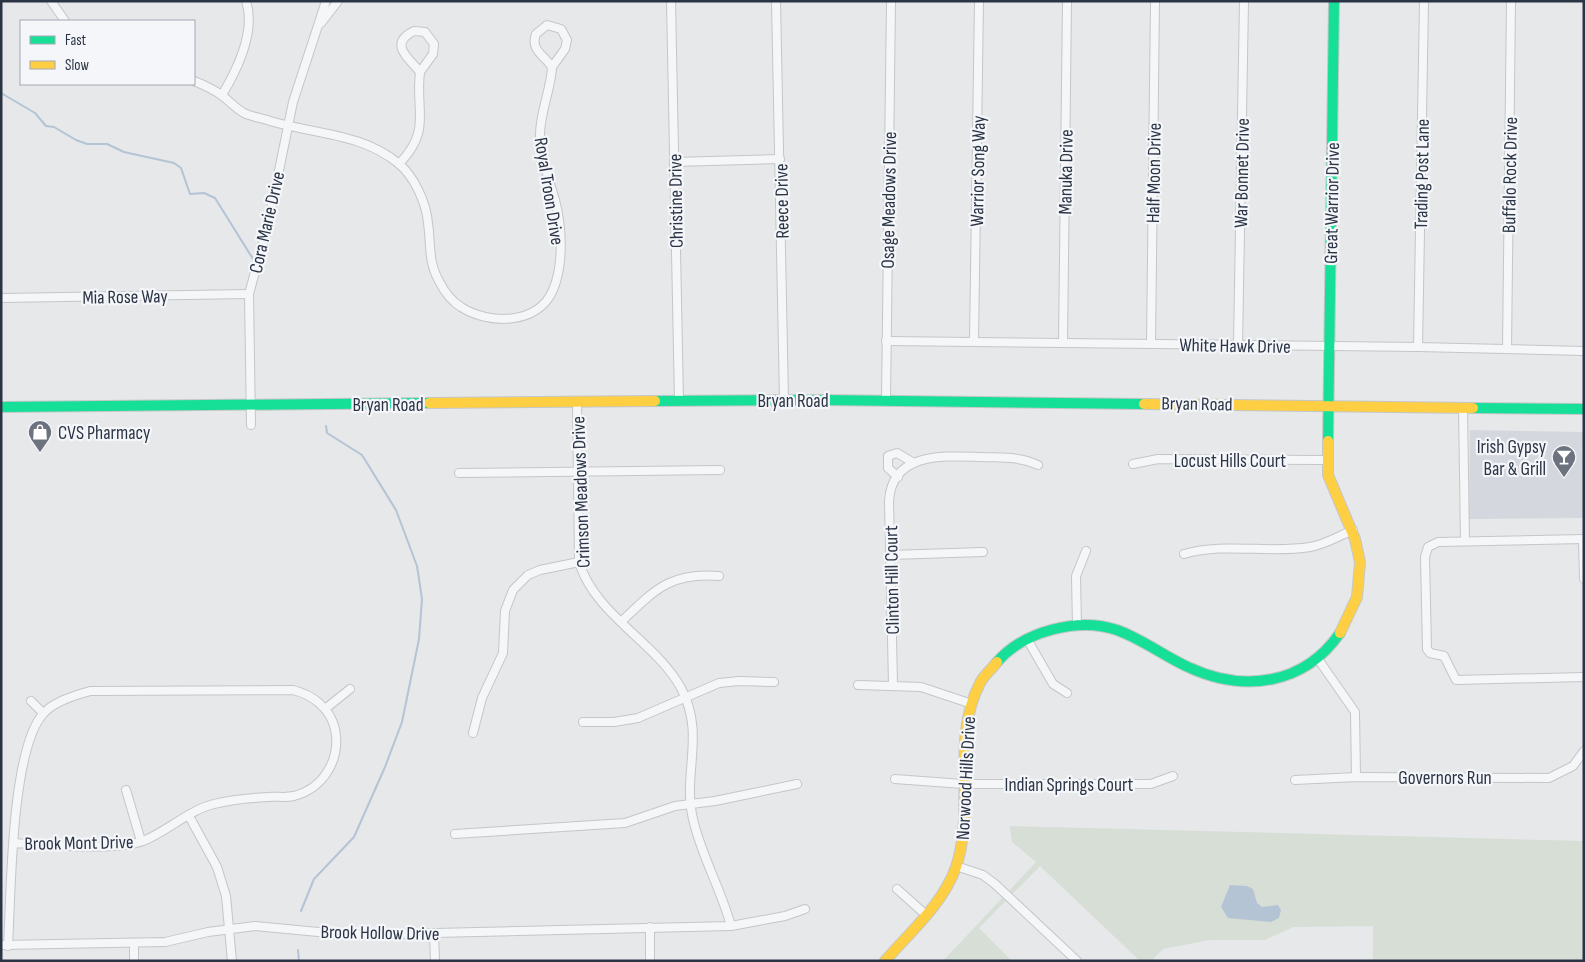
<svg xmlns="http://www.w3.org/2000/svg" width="1585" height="962" font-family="'Sofia Sans Condensed',sans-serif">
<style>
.built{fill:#d4d7dd}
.green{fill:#d6ded6}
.water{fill:#b4c4d5}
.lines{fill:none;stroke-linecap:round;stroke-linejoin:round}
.stream{stroke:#b4c4d5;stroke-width:2}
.street-casing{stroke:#c4c6c8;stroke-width:10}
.fast-casing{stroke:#c4c6c8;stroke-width:12}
.slow-casing{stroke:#c4c6c8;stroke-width:12}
.street{stroke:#f5f6f7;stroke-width:8}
.fast{stroke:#16e098;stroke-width:10}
.slow{stroke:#ffcf43;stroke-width:10}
.labels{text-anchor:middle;stroke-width:4.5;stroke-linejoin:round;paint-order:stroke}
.street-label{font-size:19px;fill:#2b3445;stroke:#f4f6f9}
.poi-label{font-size:19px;fill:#2b3445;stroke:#f4f6f9;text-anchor:start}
</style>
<rect width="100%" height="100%" fill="#e6e8ea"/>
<polygon class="built" points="1470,430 1584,432 1584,518 1469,519"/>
<polygon class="green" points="1010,826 1584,841 1584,961 1373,961 1373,926 1293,927 1265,940 1209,940 1163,949 1151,961 1140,961 1040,866 979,928 1012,961 943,961 1036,862 1012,842"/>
<polygon class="water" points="1230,885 1247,886 1253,889 1257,903 1262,907 1278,905 1281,910 1279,918 1271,922 1228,918 1221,907"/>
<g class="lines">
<g class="stream">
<polyline points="1,93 35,113 46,126 54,127 76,140 87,144 107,144 124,152 174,163 181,168 190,194 204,193 215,198 253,259"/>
<polyline points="301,911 314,879 354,837 385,767 402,722 419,639 422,599 417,566 396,510 362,455 327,433 326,426"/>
<polyline points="298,950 299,961"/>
</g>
<g class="street-casing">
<g id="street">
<polyline points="51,1 65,21"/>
<polyline points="671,1 679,401"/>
<polyline points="776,1 784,400"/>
<polyline points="321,23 338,1"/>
<path d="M547,25L561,29L567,40L565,49L552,67C544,55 530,50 536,34Z"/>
<path d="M414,31L425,32L434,44L433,54L420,72C410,59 387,44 414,31Z"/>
<path d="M194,81C204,85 215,90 224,97C230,102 237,109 244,113C252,117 262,118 270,121C314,134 361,133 398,163C414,176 426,202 428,223C431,244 428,262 439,281C444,291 451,301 461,307C489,325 538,325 553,290C564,264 562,227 555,200C549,179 541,160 540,138C539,113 551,91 552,67"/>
<path d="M222,95C237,70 256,31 246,1"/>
<polyline points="674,162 780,159"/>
<path d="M399,164C432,130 415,112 420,72"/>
<polyline points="1,298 249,294"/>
<polyline points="886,341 1418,347 1584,351"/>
<polyline points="974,341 979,1"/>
<polyline points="1063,343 1067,1"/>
<polyline points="1151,344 1155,1"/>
<polyline points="1238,345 1244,1"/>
<polyline points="1418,347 1424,1"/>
<polyline points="1507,349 1511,1"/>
<polyline points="886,400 891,1"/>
<path d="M577,402L579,562C595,615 655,641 681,688C706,735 682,773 693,819C701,855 721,889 731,926"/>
<polyline points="1463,407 1465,541"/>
<polyline points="251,425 249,294 268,224 293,102 326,1"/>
<polyline points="1133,464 1158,459 1328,460"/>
<polyline points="459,473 720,470"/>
<polyline points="898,477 888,468 888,456 897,453 914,463"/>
<polyline points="1583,539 1584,579"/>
<polyline points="1584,539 1438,542 1428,547 1425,557 1427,649 1430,653 1444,656 1456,680 1584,677"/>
<path d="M1184,554C1225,542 1268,554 1310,547C1324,545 1339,536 1353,530"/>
<polyline points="890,555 983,552"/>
<path d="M622,621C655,590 670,572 719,576"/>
<polyline points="1077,626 1076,576 1086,551"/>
<polyline points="1027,639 1053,684 1067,693"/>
<polyline points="1318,659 1355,712 1356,777"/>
<path d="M893,684L889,501C892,451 946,456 981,457C1001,458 1019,456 1038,465"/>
<polyline points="858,685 921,687 969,703"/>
<polyline points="31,701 43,713"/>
<polyline points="325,709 350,689"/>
<polyline points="583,722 614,722 638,718 719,683 739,681 774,682"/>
<polyline points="473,733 482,698 503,653 505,611 513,590 528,575 540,570 579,562"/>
<polyline points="895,779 963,784 1151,784 1173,776"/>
<polyline points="1295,780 1356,777 1549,778 1573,766 1584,751"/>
<polyline points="126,790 141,841"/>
<polyline points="189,816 217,867 226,896 232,961"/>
<polyline points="455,834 625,823 675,806 715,801 797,784"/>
<polyline points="956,866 983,875 995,884 1077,961"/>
<polyline points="897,889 925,914"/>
<polyline points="650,927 650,961"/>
<polyline points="434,934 435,961"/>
<polyline points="134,943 134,961"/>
<polyline points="1,945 165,942 208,932 255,926 350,935 731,926 785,916 805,909"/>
<path d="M8,946C11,894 11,750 43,714C54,701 74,696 90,691L293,690C313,695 330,708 335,729C341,759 324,788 294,796C285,798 276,796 267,797C250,798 231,800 214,804C189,810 168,831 143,841C116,851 45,845 14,843"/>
</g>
</g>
<g class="fast-casing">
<g id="fast">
<polyline points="655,401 822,400 1144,404"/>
<polyline points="1,407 429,403"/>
<polyline points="1473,408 1584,409"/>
<polyline points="1328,441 1334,1"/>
<path d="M997,662C1024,631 1078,617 1117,630C1142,639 1164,656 1188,667C1244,693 1304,685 1340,633"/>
</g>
</g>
<g class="slow-casing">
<g id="slow">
<polyline points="429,403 655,401"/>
<polyline points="1144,404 1473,408"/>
<polyline points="1328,441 1328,475 1355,539 1360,562 1357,597 1340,633"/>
<path d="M885,961C910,932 943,904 956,867C976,807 950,741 980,683C984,675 992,669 997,662"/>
</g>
</g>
<use href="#street" class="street"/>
<use href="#fast" class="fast"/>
<use href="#slow" class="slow"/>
</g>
<defs>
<g id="shop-pin" transform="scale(1.25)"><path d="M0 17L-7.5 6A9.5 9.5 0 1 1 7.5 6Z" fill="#6c737f" stroke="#f4f6f9"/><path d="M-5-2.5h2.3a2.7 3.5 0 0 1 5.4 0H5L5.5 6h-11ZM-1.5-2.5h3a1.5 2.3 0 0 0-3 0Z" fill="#fff"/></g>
<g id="bar-pin" transform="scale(1.25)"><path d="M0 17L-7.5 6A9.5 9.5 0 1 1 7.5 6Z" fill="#6c737f" stroke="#f4f6f9"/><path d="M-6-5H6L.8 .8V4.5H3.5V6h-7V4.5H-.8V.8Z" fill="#fff"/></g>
</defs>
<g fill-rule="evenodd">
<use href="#shop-pin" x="40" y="432"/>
<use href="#bar-pin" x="1564" y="457"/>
</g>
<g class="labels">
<g class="street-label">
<text transform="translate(977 171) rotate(-89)" y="7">Warrior Song Way</text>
<text transform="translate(1065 172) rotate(-89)" y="7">Manuka Drive</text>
<text transform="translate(1153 173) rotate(-89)" y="7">Half Moon Drive</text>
<text transform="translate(1241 173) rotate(-89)" y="7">War Bonnet Drive</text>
<text transform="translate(1421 174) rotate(-89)" y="7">Trading Post Lane</text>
<text transform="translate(1509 175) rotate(-89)" y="7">Buffalo Rock Drive</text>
<text transform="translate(550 191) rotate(81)" y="7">Royal Troon Drive</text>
<text transform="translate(888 200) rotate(-89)" y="7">Osage Meadows Drive</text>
<text transform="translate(675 201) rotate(-91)" y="7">Christine Drive</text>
<text transform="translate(781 201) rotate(-91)" y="7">Reece Drive</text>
<text transform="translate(1331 203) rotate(-89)" y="7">Great Warrior Drive</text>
<text transform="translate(266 222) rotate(-77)" y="7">Cora Marie Drive</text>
<text transform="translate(125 296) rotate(-1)" y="7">Mia Rose Way</text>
<text transform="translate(1235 345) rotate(1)" y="7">White Hawk Drive</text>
<text x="793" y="407">Bryan Road</text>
<text transform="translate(1197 403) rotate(1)" y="7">Bryan Road</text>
<text x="388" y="411">Bryan Road</text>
<text x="1230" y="467">Locust Hills Court</text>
<text transform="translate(580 492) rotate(-92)" y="7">Crimson Meadows Drive</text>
<text transform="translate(891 580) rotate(-91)" y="7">Clinton Hill Court</text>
<text x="1445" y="784">Governors Run</text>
<text transform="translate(965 778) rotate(-87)" y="7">Norwood Hills Drive</text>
<text x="1069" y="791">Indian Springs Court</text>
<text transform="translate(79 842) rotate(-1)" y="7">Brook Mont Drive</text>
<text transform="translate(380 932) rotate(1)" y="7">Brook Hollow Drive</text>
</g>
<g class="poi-label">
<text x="58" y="439">CVS Pharmacy</text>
<text x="1546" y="453" text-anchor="end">Irish Gypsy<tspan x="1546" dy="22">Bar &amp; Grill</tspan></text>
</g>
</g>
<rect width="1585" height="962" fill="none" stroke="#2b3445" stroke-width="5"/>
<rect x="20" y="20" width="175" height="65" fill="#f4f6f9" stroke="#a4a8b1"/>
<rect x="30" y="36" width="25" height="8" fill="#16e098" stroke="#a4a8b1"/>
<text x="65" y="45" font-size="15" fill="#2b3445">Fast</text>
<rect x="30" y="61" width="25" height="8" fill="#ffcf43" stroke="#a4a8b1"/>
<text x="65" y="70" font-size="15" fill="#2b3445">Slow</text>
</svg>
